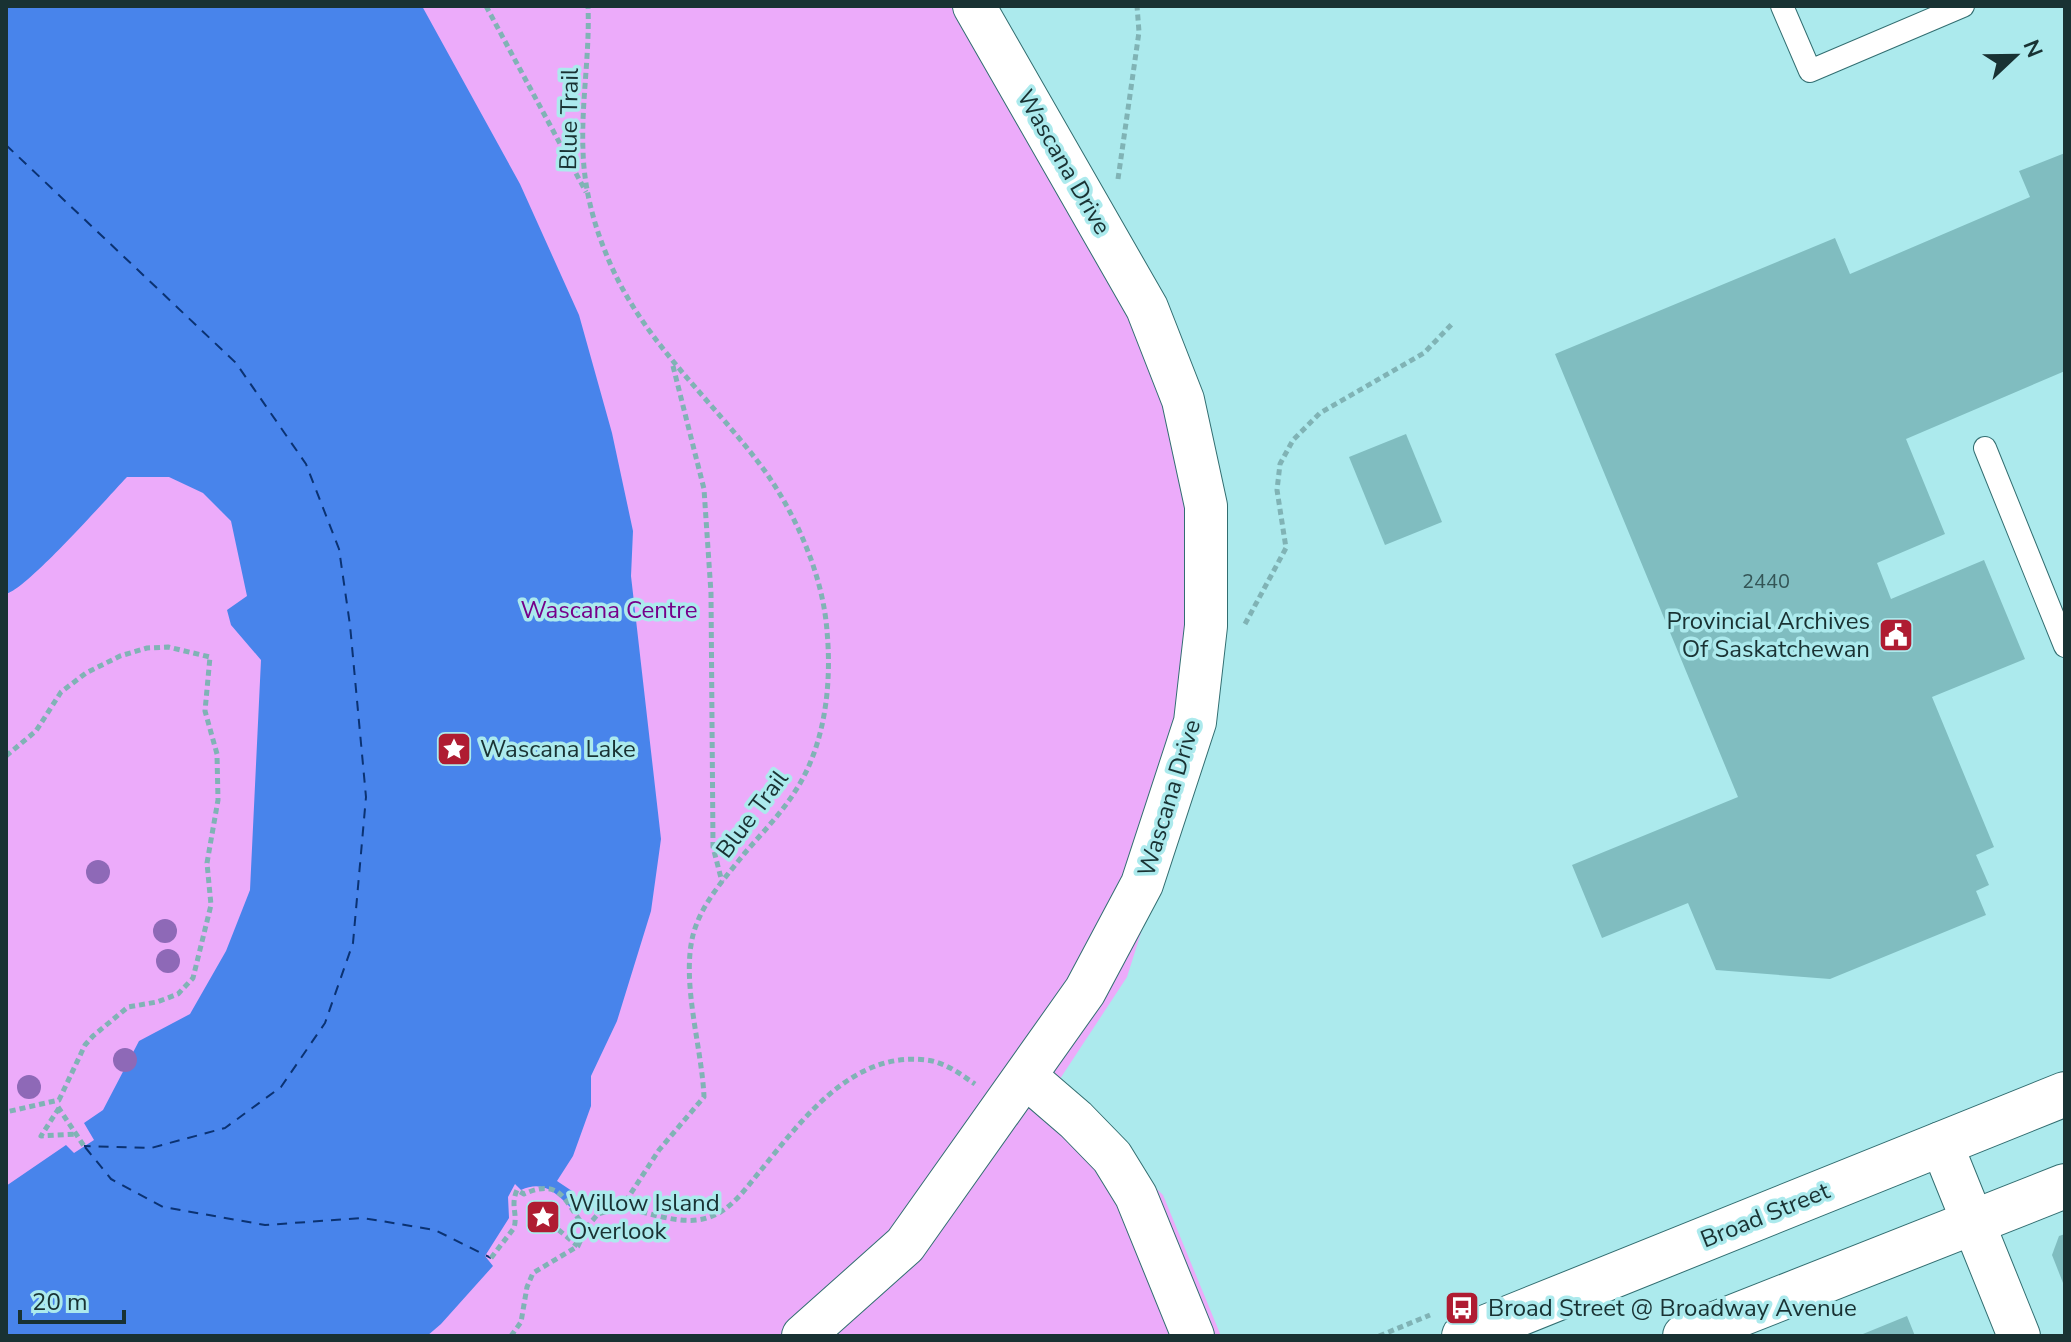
<svg xmlns="http://www.w3.org/2000/svg" width="2071" height="1342" font-family="'Nunito Sans',sans-serif">
<style>
.green{fill:#ecabfa}
.water{fill:#4884eb}
.lines{fill:none;stroke-linecap:round;stroke-linejoin:round}
.ferry{stroke:#0b3272;stroke-width:2;stroke-dasharray:10 8;stroke-linecap:butt}
.building{fill:#80bdc0}
.service-casing{stroke:#326e71;stroke-width:24}
.minor-casing{stroke:#326e71;stroke-width:44}
.secondary-casing{stroke:#326e71;stroke-width:46}
.path{stroke:#80b3b5;stroke-width:5;stroke-dasharray:6 4;stroke-linecap:butt}
.service{stroke:#fff;stroke-width:22}
.minor{stroke:#fff;stroke-width:42}
.secondary{stroke:#fff;stroke-width:44}
.tree{fill:#8e69b7}
.labels{text-anchor:middle;stroke-width:7;stroke-linejoin:round;paint-order:stroke}
.number-label{font-size:20px;fill:#335556}
.street-label{font-size:24px;fill:#193233;stroke:#aceaed}
.park-label{font-size:24px;fill:#76008a;stroke:#aceaed}
.poi-label{font-size:24px;fill:#193233;stroke:#aceaed;text-anchor:start}
</style>
<rect width="100%" height="100%" fill="#aceaed"/>
<polygon class="green" points="6,6 990,6 1213,506 1162,866 1127,977 1054,1088 1163,1195 1221,1336 6,1336"/>
<path class="water" d="M6,6H422L520,184L579,315L612,433L633,531L631,576L661,839L651,911L617,1021L591,1076V1106L573,1156L557,1181L572,1191L579,1203L570,1207C555,1192 543,1180 521,1190L515,1184L508,1197L509,1218L485,1256L493,1266L441,1324L427,1336H6V1186L66,1145L74,1153L94,1140L84,1123L103,1110L139,1041L190,1014L226,951L250,890L261,660L231,625L227,610L247,596L231,521L203,493L169,477H127C107,498 27,589 6,594Z"/>
<g class="lines">
<g class="ferry">
<polyline points="6,145 236,363 306,464 339,549 350,625 366,797 353,943 325,1023 281,1087 225,1128 151,1148 84,1146"/>
<polyline points="85,1147 111,1179 163,1207 265,1225 363,1218 435,1230 491,1258"/>
</g>
</g>
<g class="building">
<polygon points="2065,153 2065,371 1906,439 1945,534 1877,563 1891,599 1984,560 2025,659 1932,697 1994,847 1976,855 1989,885 1976,891 1986,915 1830,979 1716,970 1688,903 1602,938 1572,865 1738,797 1555,354 1835,238 1850,274 2030,197 2019,171"/>
<polygon points="1406,434 1442,522 1385,545 1349,457"/>
<polygon points="2065,1234 2065,1288 2052,1255 2059,1236"/>
<polygon points="1907,1316 1915,1336 1858,1336"/>
</g>
<g class="lines">
<g class="service-casing">
<g id="service">
<polyline points="1782,6 1810,71 1963,6"/>
<polyline points="1985,448 2065,646"/>
</g>
</g>
<g class="minor-casing">
<g id="minor">
<polyline points="1026,1077 1076,1120 1112,1157 1136,1196 1193,1336"/>
<polyline points="1941,1143 2019,1336"/>
<polyline points="803,1336 905,1245 1085,991 1142,884 1195,722 1206,626 1206,506 1183,400 1147,308 974,6"/>
</g>
</g>
<g class="secondary-casing">
<g id="secondary">
<polyline points="1464,1336 2065,1094"/>
<polyline points="1685,1336 2065,1186"/>
</g>
</g>
<g class="path">
<polyline points="486,6 586,192"/>
<polyline points="1118,179 1139,32 1137,6"/>
<polyline points="673,366 704,489 711,593 713,847 722,882"/>
<polyline points="1245,624 1286,548 1277,490 1280,464 1293,440 1320,413 1424,353 1453,323"/>
<polyline points="6,756 36,731 61,692 86,673 120,656 147,648 168,647 210,657 205,711 217,754 218,800 207,863 211,905 193,978 178,994 157,1002 128,1007 93,1036 85,1045 59,1100 6,1112"/>
<polyline points="58,1107 84,1146"/>
<polyline points="59,1108 41,1136 76,1134"/>
<path d="M622,1207C647,1212 681,1226 707,1218C731,1211 746,1188 761,1170C802,1120 852,1051 926,1060C945,1062 960,1074 975,1084"/>
<polyline points="543,1217 578,1246"/>
<path d="M491,1258L514,1228C518,1213 510,1206 517,1190L524,1194C563,1176 565,1205 586,1228"/>
<path d="M511,1336L521,1322L527,1287L533,1273L578,1246L586,1228L598,1214L622,1207L659,1150L704,1097C702,1048 681,983 693,935C701,904 725,878 744,854C761,834 780,815 794,793C825,747 832,685 827,631C823,577 798,519 767,474C713,399 639,340 605,251C592,219 584,185 583,151C581,103 590,54 588,6"/>
<polyline points="1379,1336 1430,1315"/>
</g>
<use href="#service" class="service"/>
<use href="#minor" class="minor"/>
<use href="#secondary" class="secondary"/>
</g>
<g class="tree">
<circle cx="98" cy="872" r="12"/>
<circle cx="165" cy="931" r="12"/>
<circle cx="168" cy="961" r="12"/>
<circle cx="125" cy="1060" r="12"/>
<circle cx="29" cy="1087" r="12"/>
</g>
<defs>
<g id="civic-square" transform="scale(1.8)"><rect x="-9" y="-9" width="18" height="18" rx="4" fill="#af1c32" stroke="#aceaed"/><path d="M-.6-6.5H3V-4.5H.6V-3L4-1V1h2V6H-6V1h2V-1L-.6-3ZM-1.2 2.5V6h2.4V2.5Z" fill="#fff"/></g>
<g id="sight-square" transform="scale(1.8)"><rect x="-9" y="-9" width="18" height="18" rx="4" fill="#af1c32" stroke="#aceaed"/><path d="M0-6L1.8-2.2L6-1.7L2.9 1.2L3.7 5.4L0 3.3L-3.7 5.4L-2.9 1.2L-6-1.7L-1.8-2.2Z" fill="#fff"/></g>
<g id="bus-square" transform="scale(1.8)"><rect x="-9" y="-9" width="18" height="18" rx="4" fill="#af1c32" stroke="#aceaed"/><path d="M-5-6H5V4H4V6H2V4H-2V6H-4V4H-5ZM-3.5-4V0h7V-4ZM-3.5 1.2v1.5H-2V1.2ZM2 1.2v1.5H3.5V1.2Z" fill="#fff"/></g>
</defs>
<g fill-rule="evenodd">
<use href="#civic-square" x="1896" y="635"/>
<use href="#sight-square" x="454" y="749"/>
<use href="#sight-square" x="543" y="1217"/>
<use href="#bus-square" x="1462" y="1308"/>
</g>
<g class="labels">
<g class="number-label">
<text x="1766" y="588">2440</text>
</g>
<g class="street-label">
<text transform="translate(569 119) rotate(-89)" y="8">Blue Trail</text>
<text transform="translate(1064 162) rotate(60)" y="8">Wascana Drive</text>
<text transform="translate(1169 798) rotate(-73)" y="8">Wascana Drive</text>
<text transform="translate(752 814) rotate(-53)" y="8">Blue Trail</text>
<text transform="translate(1765 1215) rotate(-22)" y="8">Broad Street</text>
</g>
<g class="park-label">
<text x="609" y="618">Wascana Centre</text>
</g>
<g class="poi-label">
<text x="1870" y="629" text-anchor="end">Provincial Archives<tspan x="1870" dy="28">Of Saskatchewan</tspan></text>
<text x="480" y="757">Wascana Lake</text>
<text x="569" y="1211">Willow Island<tspan x="569" dy="28">Overlook</tspan></text>
<text x="1488" y="1316">Broad Street @ Broadway Avenue</text>
</g>
</g>
<rect width="2071" height="1342" fill="none" stroke="#193233" stroke-width="16"/>
<g transform="translate(2015 56) rotate(68)" stroke="#aceaed" stroke-width="6" paint-order="stroke">
<path d="M0-6L14 30L0 20L-14 30Z" fill="#193233"/>
<text y="-12" font-size="22" font-weight="bold" text-anchor="middle" fill="#193233">N</text>
</g>
<path d="M20 1310v12h104v-12" fill="none" stroke="#193233" stroke-width="4"/>
<text x="32" y="1310" font-size="24" fill="#193233" stroke="#aceaed" stroke-width="6" paint-order="stroke">20 m</text>
</svg>
